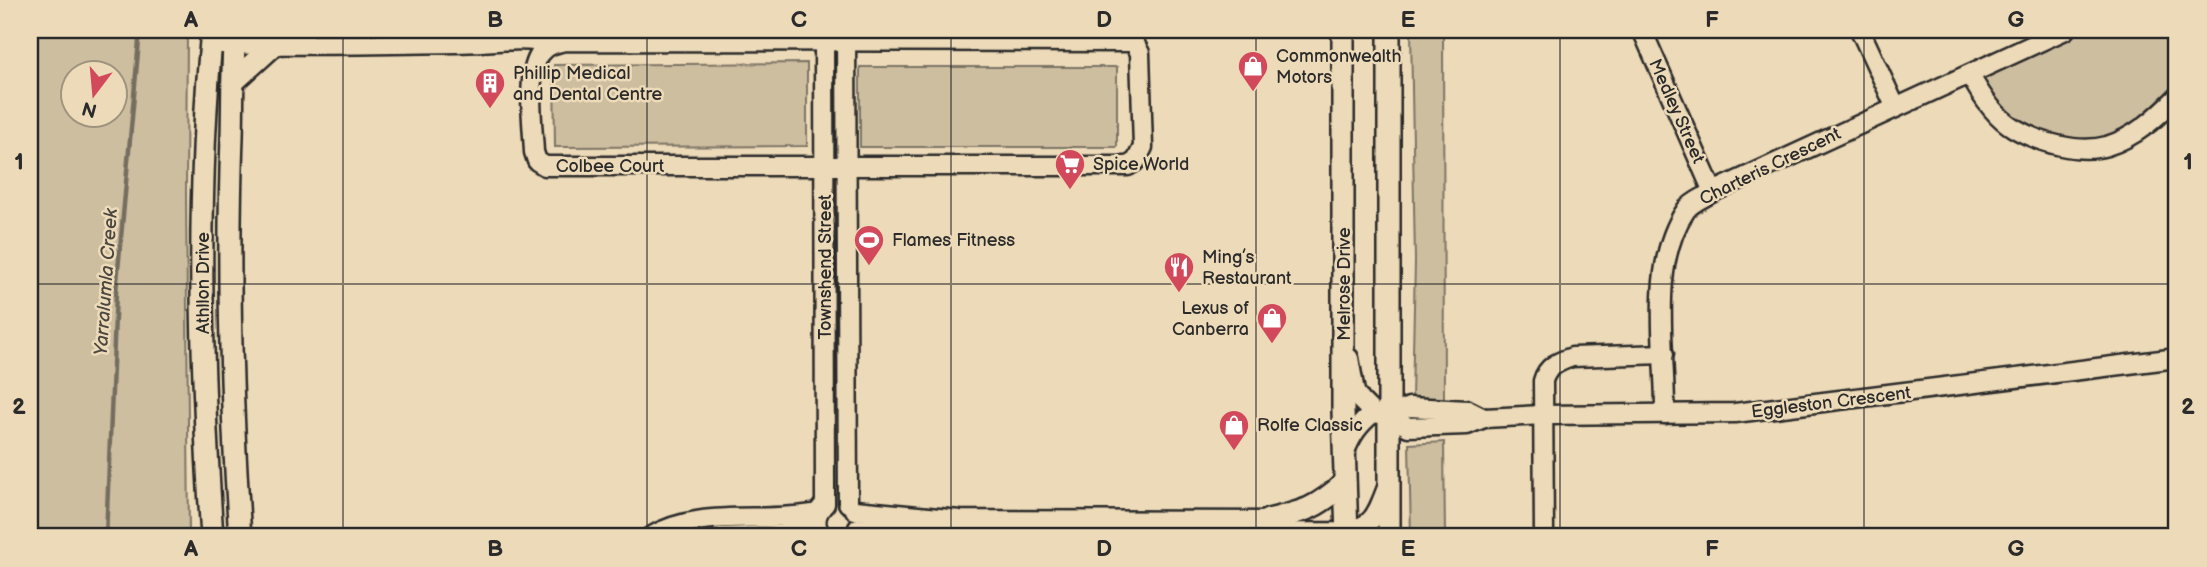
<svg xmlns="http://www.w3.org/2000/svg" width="2207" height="567" font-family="'Balsamiq Sans',sans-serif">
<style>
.green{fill:#cebea0;stroke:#7c7466;stroke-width:2;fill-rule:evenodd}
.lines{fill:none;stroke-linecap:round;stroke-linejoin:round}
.stream{stroke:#756e60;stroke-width:4.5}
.minor-casing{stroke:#2b2b2b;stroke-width:23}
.major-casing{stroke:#2b2b2b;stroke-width:26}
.minor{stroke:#eddab8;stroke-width:18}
.major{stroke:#eddab8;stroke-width:21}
.grid{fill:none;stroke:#2b2b2b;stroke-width:2;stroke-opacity:0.55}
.labels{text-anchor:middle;stroke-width:5;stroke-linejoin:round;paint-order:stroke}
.poi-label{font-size:18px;fill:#2b2b2b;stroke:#eddab8;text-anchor:start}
.street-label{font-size:18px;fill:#2b2b2b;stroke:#eddab8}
.water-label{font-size:19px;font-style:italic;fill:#4a4741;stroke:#eddab8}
.neatline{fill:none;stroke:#2b2b2b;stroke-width:2.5}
.grid-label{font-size:23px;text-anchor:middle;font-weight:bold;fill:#2b2b2b}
</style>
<rect width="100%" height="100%" fill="#eddab8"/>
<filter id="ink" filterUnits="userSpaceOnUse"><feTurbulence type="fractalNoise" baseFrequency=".0143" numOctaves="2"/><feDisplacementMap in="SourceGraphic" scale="14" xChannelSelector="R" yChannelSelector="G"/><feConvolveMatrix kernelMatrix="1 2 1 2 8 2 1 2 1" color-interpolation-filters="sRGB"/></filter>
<g filter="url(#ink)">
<g class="green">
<path d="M30,30H187L186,194L189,537H30ZM74,74H116V116H74Z"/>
<polygon points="1411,30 1443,30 1444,404 1412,400 1415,261"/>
<polygon points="2065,30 2177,30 2177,97 2163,110 2083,150 2013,128 1970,75"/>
<polygon points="807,63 807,146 555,147 554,65"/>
<rect x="860" y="67" width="257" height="80"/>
<polygon points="1444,442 1445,537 1411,537 1409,444"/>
</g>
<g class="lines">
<polyline class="stream" points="106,537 116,292 140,30"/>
<g class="minor-casing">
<g id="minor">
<polyline points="846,30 848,503"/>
<polyline points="1642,30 1713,192"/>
<polyline points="1860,30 1895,106"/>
<polyline points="824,32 825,504"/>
<path d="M565,41L1134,42L1140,53L1143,147L1136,161L1128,166H545L537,161L534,152C533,126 525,73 541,53C547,45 556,43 565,41Z"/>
<path d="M221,44C299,46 378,44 457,43C489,43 520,36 552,44"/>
<path d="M1970,75C1980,94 1995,117 2014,128C2040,143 2079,154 2107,146C2136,137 2157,117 2177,97"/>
<polyline points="1349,358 1355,392 1361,401 1373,413 1389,415 1408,427 1467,425 1484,418 1543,415 1735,413 2177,358"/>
<path d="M1665,414C1666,351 1648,265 1686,210C1692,202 1705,197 1713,192L2065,30"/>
<polyline points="1389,415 1409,407 1468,410 1484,418"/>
<path d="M1344,454C1351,436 1358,425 1373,413"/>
<polyline points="855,510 960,520 1280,521"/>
<path d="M858,528L958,535L1337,532C1374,528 1375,518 1388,485"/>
<path d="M650,537C700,507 762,524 817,513"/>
<polyline points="720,537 777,535 817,528"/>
<path d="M823,537C814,527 814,516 823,506"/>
<path d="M1544,537L1543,381C1547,366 1558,362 1572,357L1664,354"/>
</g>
</g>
<g class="major-casing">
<g id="major">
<path d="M235,30C232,65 233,101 232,137C227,271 231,404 240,537"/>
<polyline points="1343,30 1343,411 1347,537"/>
<polyline points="1389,30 1389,537"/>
<polyline points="233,82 276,43 262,30"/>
<path d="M1268,520C1306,511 1315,509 1345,483"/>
<polyline points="1221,533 1231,537"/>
<path d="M212,537C201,369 196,198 212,30"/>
</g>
</g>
<use href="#minor" class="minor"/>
<use href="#major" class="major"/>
</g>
</g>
<path class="grid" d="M343,30V537M647,30V537M951,30V537M1256,30V537M1560,30V537M1864,30V537M30,284H2177"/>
<defs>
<g id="shop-pin" transform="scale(1.575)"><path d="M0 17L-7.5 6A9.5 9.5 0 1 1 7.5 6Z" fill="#d1495b" stroke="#eddab8"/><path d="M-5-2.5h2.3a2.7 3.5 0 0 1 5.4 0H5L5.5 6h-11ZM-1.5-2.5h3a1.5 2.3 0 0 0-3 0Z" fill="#fff"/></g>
<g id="building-pin" transform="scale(1.575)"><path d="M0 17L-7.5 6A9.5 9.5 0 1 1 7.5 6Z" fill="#d1495b" stroke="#eddab8"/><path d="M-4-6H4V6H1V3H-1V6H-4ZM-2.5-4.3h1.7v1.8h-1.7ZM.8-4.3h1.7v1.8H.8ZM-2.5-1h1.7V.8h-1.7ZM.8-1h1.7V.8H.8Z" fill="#fff"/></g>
<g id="supermarket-pin" transform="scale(1.575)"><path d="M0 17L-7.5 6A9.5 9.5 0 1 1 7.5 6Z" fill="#d1495b" stroke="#eddab8"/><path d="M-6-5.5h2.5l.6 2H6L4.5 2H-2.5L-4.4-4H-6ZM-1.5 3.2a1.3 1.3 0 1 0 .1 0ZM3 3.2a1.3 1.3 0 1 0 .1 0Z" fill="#fff"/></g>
<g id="stadium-pin" transform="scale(1.575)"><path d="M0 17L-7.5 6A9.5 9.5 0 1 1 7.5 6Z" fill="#d1495b" stroke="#eddab8"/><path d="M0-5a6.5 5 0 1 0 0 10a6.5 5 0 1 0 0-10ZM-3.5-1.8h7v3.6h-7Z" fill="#fff"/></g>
<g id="restaurant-pin" transform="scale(1.575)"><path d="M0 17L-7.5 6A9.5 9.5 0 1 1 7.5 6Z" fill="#d1495b" stroke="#eddab8"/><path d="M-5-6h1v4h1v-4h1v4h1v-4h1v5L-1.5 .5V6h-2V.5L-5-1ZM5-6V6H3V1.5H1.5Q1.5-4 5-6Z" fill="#fff"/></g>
</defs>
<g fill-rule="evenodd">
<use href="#shop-pin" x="1253" y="66"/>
<use href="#building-pin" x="490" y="83"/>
<use href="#supermarket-pin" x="1070" y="164"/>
<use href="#stadium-pin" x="869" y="240"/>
<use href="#restaurant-pin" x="1179" y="267"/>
<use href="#shop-pin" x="1272" y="318"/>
<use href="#shop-pin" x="1234" y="425"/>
</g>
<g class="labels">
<g class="poi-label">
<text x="1276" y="62">Commonwealth<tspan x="1276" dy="21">Motors</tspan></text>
<text x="513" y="79">Phillip Medical<tspan x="513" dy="21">and Dental Centre</tspan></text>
<text x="1093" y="170">Spice World</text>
<text x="892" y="246">Flames Fitness</text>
<text x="1202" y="263">Ming’s<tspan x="1202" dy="21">Restaurant</tspan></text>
<text x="1249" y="314" text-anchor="end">Lexus of<tspan x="1249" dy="21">Canberra</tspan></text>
<text x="1257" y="431">Rolfe Classic</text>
</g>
<g class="street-label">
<text transform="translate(1677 111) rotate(66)" y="6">Medley Street</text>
<text x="610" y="172">Colbee Court</text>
<text transform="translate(1770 166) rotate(-26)" y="6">Charteris Crescent</text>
<text transform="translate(825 267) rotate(-90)" y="6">Townshend Street</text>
<text transform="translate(203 283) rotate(-90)" y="6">Athllon Drive</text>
<text transform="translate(1344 284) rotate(-90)" y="6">Melrose Drive</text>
<text transform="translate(1831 402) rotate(-7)" y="6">Eggleston Crescent</text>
</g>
<g class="water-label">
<text transform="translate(105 282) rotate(-86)" y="7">Yarralumla Creek</text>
</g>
</g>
<rect width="2207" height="567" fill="none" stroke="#eddab8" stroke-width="77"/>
<g transform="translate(94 94) rotate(196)"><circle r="33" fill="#eddab8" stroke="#9f9480" stroke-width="2"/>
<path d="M0-5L12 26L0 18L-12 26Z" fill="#d1495b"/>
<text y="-10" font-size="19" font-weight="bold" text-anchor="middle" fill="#2b2b2b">N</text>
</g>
<rect x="38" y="38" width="2130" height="490" class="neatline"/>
<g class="grid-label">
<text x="191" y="27">A</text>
<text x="495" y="27">B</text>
<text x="799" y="27">C</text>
<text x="1104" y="27">D</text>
<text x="1408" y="27">E</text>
<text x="1712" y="27">F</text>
<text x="2016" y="27">G</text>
<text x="19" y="169">1</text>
<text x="2188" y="169">1</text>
<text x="19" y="414">2</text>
<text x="2188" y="414">2</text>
<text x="191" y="556">A</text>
<text x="495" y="556">B</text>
<text x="799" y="556">C</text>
<text x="1104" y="556">D</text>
<text x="1408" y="556">E</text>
<text x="1712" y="556">F</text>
<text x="2016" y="556">G</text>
</g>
</svg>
